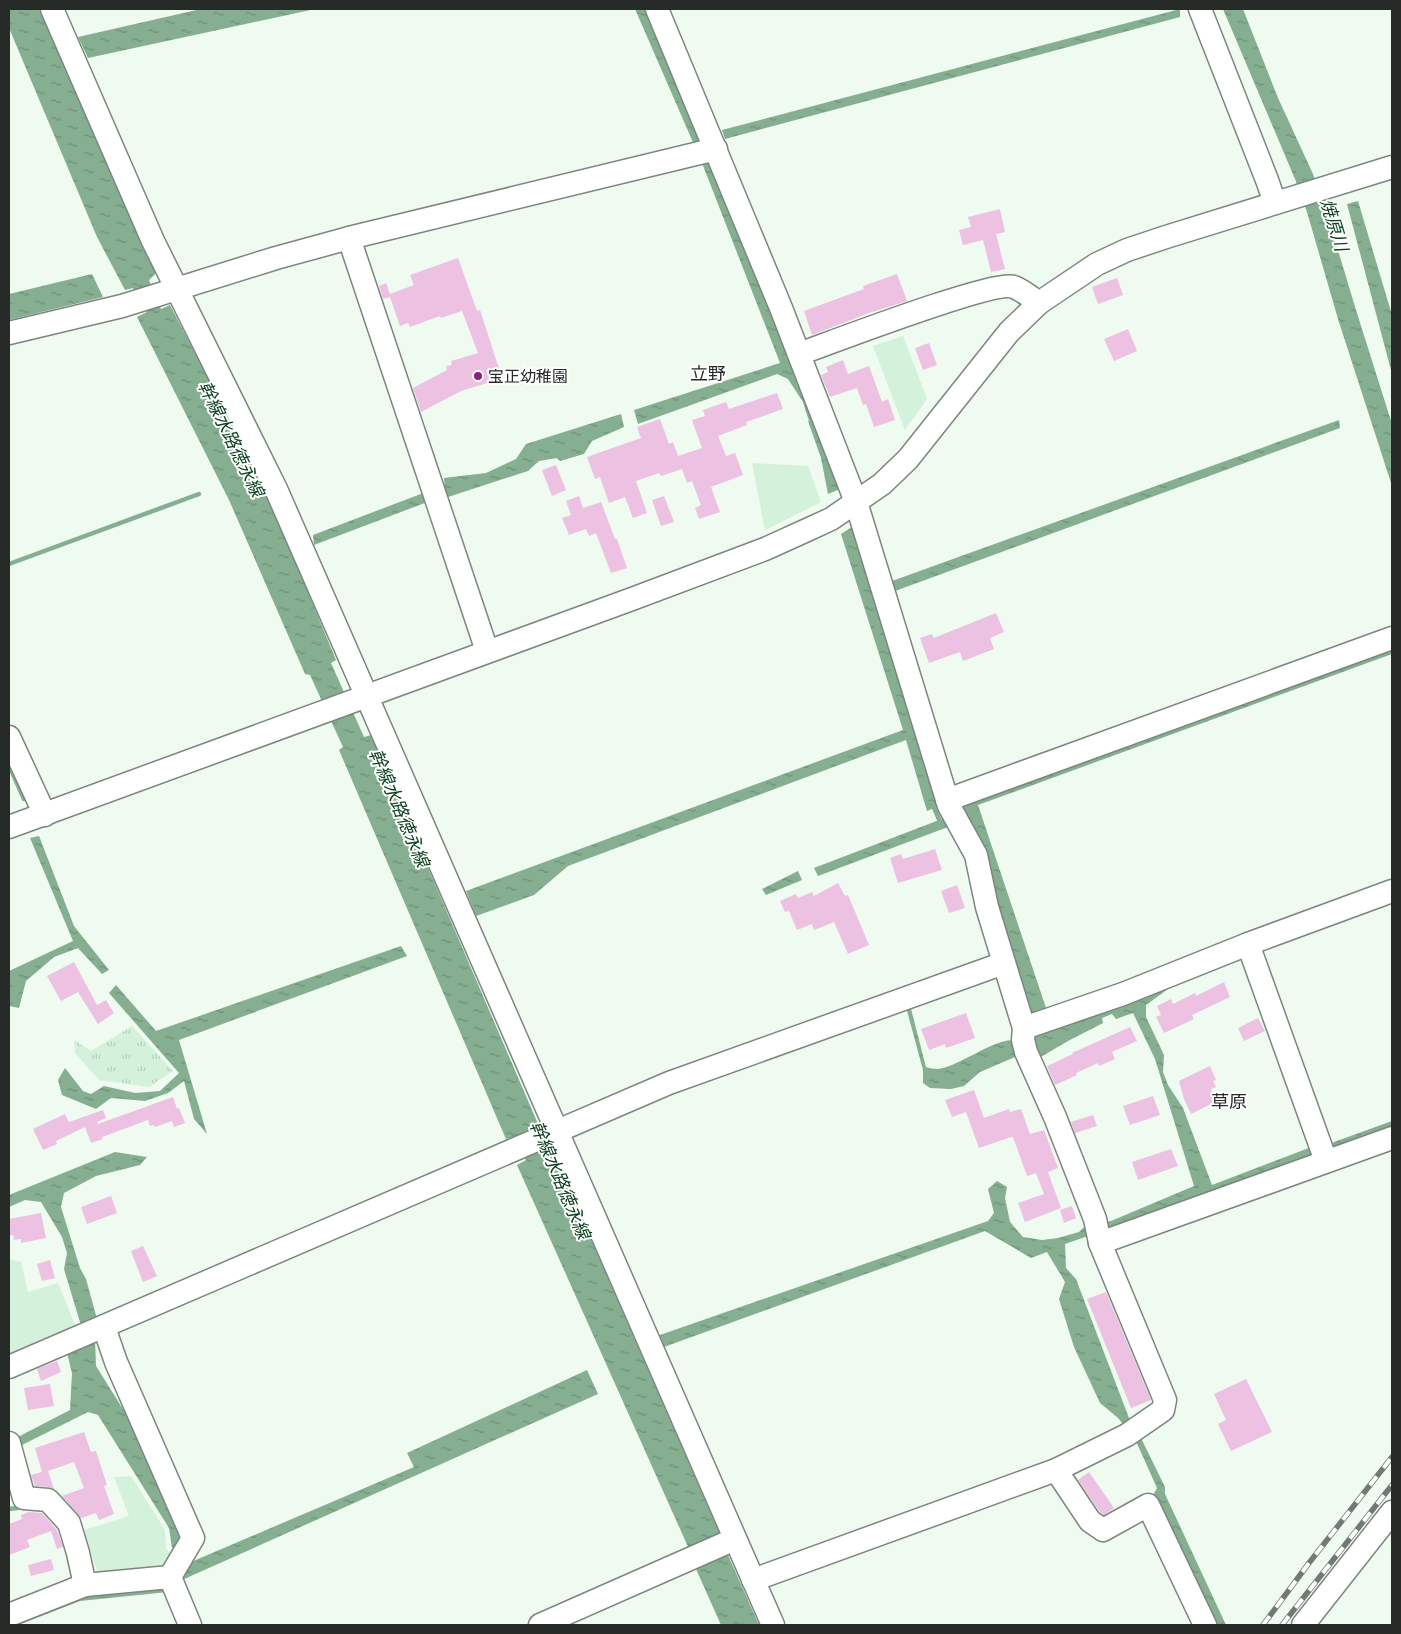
<svg xmlns="http://www.w3.org/2000/svg" width="1401" height="1634" font-family="'Zilla Slab','Noto Sans JP',serif">
<style>
.grass{fill:url(#grass-tufts)}
.garden{fill:#d4f1db}
.water{fill:url(#water-ripples)}
.lines{fill:none;stroke-linecap:round;stroke-linejoin:round}
.stream{stroke:#85af90;stroke-width:4.5}
.building{fill:#ecc1e1}
.minor-casing{stroke:#7c867e;stroke-width:25}
.minor{stroke:#fff;stroke-width:22}
.rail-casing{stroke:#727973;stroke-width:5.5}
.rail{stroke:#fff;stroke-width:4;stroke-dasharray:11;stroke-linecap:butt}
.poi-dot{fill:#901d7e;stroke:#fff;stroke-width:2}
.labels{text-anchor:middle;stroke-width:4;stroke-linejoin:round;paint-order:stroke}
.poi-label{font-size:16px;fill:#272b28;stroke:#fff;text-anchor:start}
.water-label{font-size:18px;font-style:italic;fill:#0f4122;stroke:#fff}
.neighbourhood-label{font-size:18px;fill:#272b28;stroke:#fff}
</style>
<defs>
<pattern id="grass-tufts" width="24" height="20" patternUnits="userSpaceOnUse" patternTransform="scale(1.25)"><rect width="24" height="20" fill="#d4f1db"/><path d="M3 7l-1-3M5 7V3M7 7l1-3M15 17l-1-3M17 17v-4M19 17l1-3" fill="none" stroke="#b6cfbc"/></pattern>
<pattern id="water-ripples" width="26" height="14" patternUnits="userSpaceOnUse" patternTransform="scale(1.25)"><rect width="26" height="14" fill="#85af90"/><path d="M2 4q2-2 4 0t4 0M15 11q2-2 4 0t4 0" fill="none" stroke="#6d8f76"/></pattern>
</defs>
<rect width="100%" height="100%" fill="#effaf1"/>
<polygon class="grass" points="132,1026 173,1071 149,1087 99,1080 75,1053 74,1040 91,1051"/>
<g class="garden">
<polygon points="903,336 927,399 905,430 873,346"/>
<polygon points="752,463 808,466 821,502 765,530"/>
<polygon points="9,1259 21,1262 28,1292 58,1283 78,1332 9,1361"/>
<polygon points="131,1476 165,1530 166,1549 173,1555 159,1572 105,1578 97,1571 84,1530 129,1516 114,1477"/>
</g>
<g class="water">
<polygon points="9,9 39,9 156,273 149,280 161,309 170,305 265,488 336,660 331,663 364,737 371,735 538,1124 531,1128 544,1152 551,1148 720,1534 711,1537 720,1558 728,1555 759,1625 721,1625 696,1569 704,1564 689,1549 517,1165 526,1160 515,1137 506,1139 339,750 343,747 310,675 305,674 229,500 137,317 147,312 133,288 125,290 97,237 9,28"/>
<polygon points="201,9 315,9 88,58 78,37"/>
<polygon points="635,9 649,9 811,410 806,412 803,402 788,379 777,374 638,424 634,410 780,363 702,163"/>
<polygon points="1180,9 1180,17 725,139 722,130"/>
<polygon points="1223,9 1243,9 1278,98 1313,174 1325,207 1356,310 1392,424 1392,486 1338,319 1307,212 1295,179"/>
<polygon points="1358,201 1392,315 1392,374 1347,204"/>
<polygon points="92,274 103,297 9,320 9,294"/>
<polygon points="621,414 624,427 592,441 584,454 560,461 557,458 539,461 528,471 448,497 445,491 444,478 486,473 516,459 526,444"/>
<polygon points="814,419 840,489 828,494 821,458 808,421"/>
<polygon points="1339,420 1340,428 895,591 892,581"/>
<polygon points="426,492 430,501 314,545 313,535"/>
<polygon points="852,527 858,538 939,806 927,811 906,740 568,866 534,895 476,916 466,891 903,730 841,534"/>
<path d="M1392,648V654L978,805L1047,1011L1099,1012L1101,1014L1110,1011V1008L1241,954L1246,958L1168,989L1146,1005V1017L1164,1055L1163,1072L1168,1085L1183,1108L1212,1185L1314,1146H1331L1334,1142L1392,1121V1131L1065,1244L1066,1268L1076,1279L1129,1418L1140,1436L1165,1487V1494L1226,1625H1210L1153,1495L1157,1488L1135,1439L1118,1418L1100,1403L1074,1347L1059,1299L1065,1282L1047,1252L1031,1258L985,1231L664,1347L660,1335L988,1221L994,1213L988,1189L997,1181L1007,1187L1005,1198L1010,1222L1023,1237L1042,1240L1058,1238L1079,1232L1086,1225L1111,1221L1194,1186L1155,1059L1133,1013L1116,1019L1112,1014L1102,1018L1103,1023L1068,1041L1039,1058L1020,1055L980,1072L964,1086L951,1089L930,1088L923,1083V1070L906,1007L910,1005L926,1067C929,1068 934,1069 938,1069C959,1067 999,1035 1016,1041L1035,1017L1029,1012L1013,954L1002,932L983,854L948,827L818,876L814,868L960,812L961,803Z"/>
<polygon points="39,836 74,926 109,970 102,974 78,948 54,957 26,981 19,1008 9,1006 9,971 73,941 30,838"/>
<polygon points="798,871 802,880 766,895 762,889"/>
<polygon points="401,946 407,956 179,1040 207,1134 194,1119 184,1081 168,1093 145,1101 111,1098 96,1109 62,1095 58,1080 65,1068 83,1091 91,1094 104,1086 135,1093 160,1091 179,1073 109,993 116,985 156,1031"/>
<polygon points="115,1152 147,1157 140,1165 96,1176 64,1193 61,1207 80,1268 86,1279 97,1319 95,1338 96,1366 133,1425 184,1537 191,1562 414,1467 407,1453 587,1370 598,1394 182,1580 178,1545 172,1548 169,1528 98,1415 88,1412 22,1445 18,1437 70,1410 72,1373 66,1349 85,1339 64,1269 67,1253 62,1237 41,1202 25,1200 9,1207 9,1195"/>
<polygon points="165,1583 168,1592 80,1601 18,1625 9,1625 87,1592"/>
</g>
<g class="lines">
<g class="stream">
<polyline points="807,407 813,426"/>
<polyline points="9,564 199,494"/>
<polyline points="9,765 24,799"/>
<polyline points="932,803 941,824"/>
<polyline points="9,1509 25,1507"/>
</g>
</g>
<g class="building">
<polygon points="1000,209 1005,232 996,234 1005,269 991,272 983,240 963,245 959,230 971,227 968,217"/>
<polygon points="458,258 477,311 480,310 501,375 496,376 497,380 461,391 421,412 413,388 447,370 446,366 452,365 451,361 478,353 462,311 441,318 440,316 410,327 408,323 400,326 390,297 383,299 379,286 386,283 390,294 414,285 410,275"/>
<polygon points="897,274 907,301 869,313 812,335 804,311 864,289 863,286"/>
<polygon points="1117,278 1123,295 1098,304 1092,287"/>
<polygon points="1128,329 1137,351 1114,361 1104,339"/>
<polygon points="929,343 937,365 923,370 915,348"/>
<polygon points="843,360 848,374 869,366 882,402 888,399 895,420 874,427 866,404 863,405 857,388 830,397 821,375 828,372 826,367"/>
<polygon points="777,393 783,409 746,422 747,425 718,436 726,456 735,453 743,475 711,487 720,512 699,519 695,508 701,505 692,481 687,483 682,469 661,476 659,473 636,481 647,513 633,518 625,497 609,503 600,477 595,479 587,457 641,438 637,427 660,419 669,444 673,442 678,456 702,448 692,420 705,416 703,410 726,402 729,409"/>
<polygon points="556,465 566,490 552,496 542,470"/>
<polygon points="579,496 583,508 601,502 615,539 617,539 627,568 611,573 596,533 589,536 586,529 569,535 562,518 571,515 566,501"/>
<polygon points="664,496 674,522 661,526 652,500"/>
<polygon points="996,613 1004,632 990,638 994,649 963,661 960,652 929,663 920,638 932,634 934,638"/>
<polygon points="935,849 942,870 898,883 890,858 901,854 903,859"/>
<polygon points="838,883 845,896 848,895 869,945 848,954 834,922 814,930 812,924 797,930 789,911 785,912 780,901 796,894 798,898 812,892 814,896"/>
<polygon points="957,885 965,908 949,913 941,891"/>
<polygon points="74,962 97,1005 106,1000 114,1013 98,1024 78,992 61,1001 47,976"/>
<polygon points="1224,982 1230,997 1192,1015 1194,1019 1164,1033 1156,1017 1161,1015 1157,1006 1171,999 1173,1004 1195,993 1196,996"/>
<polygon points="966,1013 975,1038 946,1048 945,1044 929,1050 921,1029"/>
<polygon points="1258,1018 1265,1031 1244,1041 1238,1028"/>
<polygon points="1130,1027 1137,1041 1112,1052 1115,1059 1099,1066 1098,1063 1076,1073 1077,1075 1055,1085 1047,1066 1073,1054 1072,1053"/>
<polygon points="1210,1066 1216,1080 1213,1081 1216,1087 1211,1089 1217,1101 1191,1114 1184,1099 1179,1081"/>
<polygon points="974,1090 984,1118 1009,1109 1010,1112 1021,1109 1030,1134 1044,1130 1058,1168 1048,1172 1061,1208 1025,1222 1018,1203 1044,1194 1036,1173 1027,1176 1013,1137 1011,1137 979,1148 966,1112 952,1117 945,1100"/>
<polygon points="1153,1096 1160,1115 1130,1125 1123,1106"/>
<polygon points="173,1097 177,1109 179,1108 185,1123 174,1127 172,1121 155,1127 154,1125 150,1126 148,1120 102,1137 103,1139 91,1143 85,1127 56,1141 57,1144 43,1150 33,1129 65,1114 69,1122 103,1110 106,1118 97,1122 98,1124"/>
<polygon points="1093,1115 1097,1126 1075,1133 1071,1122"/>
<polygon points="1171,1149 1178,1166 1138,1180 1132,1162"/>
<polygon points="111,1196 117,1213 87,1224 81,1207"/>
<polygon points="1072,1206 1076,1218 1064,1223 1060,1210"/>
<polygon points="41,1213 46,1238 21,1243 21,1239 14,1240 13,1235 9,1236 9,1219"/>
<polygon points="143,1246 157,1276 143,1282 131,1251"/>
<polygon points="50,1260 55,1278 42,1281 37,1264"/>
<polygon points="1106,1292 1151,1400 1131,1408 1087,1299"/>
<polygon points="57,1361 61,1372 41,1381 37,1369"/>
<polygon points="1246,1379 1272,1432 1231,1451 1218,1424 1226,1420 1214,1394"/>
<polygon points="50,1384 54,1406 28,1410 24,1388"/>
<polygon points="84,1432 91,1452 96,1451 107,1485 104,1486 114,1514 99,1520 96,1513 81,1518 62,1496 84,1488 74,1462 48,1471 54,1489 49,1487 35,1486 31,1475 42,1472 35,1448"/>
<polygon points="1089,1472 1114,1508 1104,1515 1100,1512 1078,1480"/>
<polygon points="29,1512 42,1513 57,1530 63,1547 57,1549 51,1531 27,1540 30,1547 9,1555 9,1524 22,1519 21,1515"/>
<polygon points="51,1559 54,1570 31,1576 28,1565"/>
</g>
<g class="lines">
<g class="minor-casing">
<g id="minor">
<polyline points="52,9 153,241 276,489 773,1625"/>
<polyline points="657,9 781,308 856,502 949,806 976,855 987,907 1024,1028 1023,1040 1026,1052 1055,1117 1095,1219 1100,1243 1165,1400 1163,1410 1127,1435 1056,1470 753,1580"/>
<polyline points="1200,9 1267,180 1275,203"/>
<polyline points="349,238 487,651"/>
<polyline points="9,333 122,306 276,258 349,238 716,149"/>
<path d="M799,354C830,343 993,280 1014,287C1022,290 1032,298 1039,303"/>
<polyline points="9,737 45,815"/>
<polyline points="947,800 1392,638"/>
<polyline points="9,827 632,599 765,549 807,530 831,519 882,484 908,459 1009,332 1039,303 1097,264 1127,250 1166,237 1392,167"/>
<polyline points="1248,944 1326,1161"/>
<polyline points="1024,1028 1123,994 1248,944 1392,891"/>
<polyline points="1100,1243 1392,1138"/>
<polyline points="104,1327 116,1362 193,1538 170,1577"/>
<polyline points="9,1367 669,1083 1004,963"/>
<polyline points="9,1443 24,1498 48,1500 69,1523 78,1553 85,1585 170,1577"/>
<polyline points="1056,1470 1090,1521 1103,1530 1148,1505 1205,1625"/>
<polyline points="170,1577 190,1625"/>
<polyline points="9,1615 85,1585"/>
<polyline points="540,1625 735,1539"/>
<polyline points="1303,1625 1392,1512"/>
</g>
</g>
<use href="#minor" class="minor"/>
<g class="rail-casing">
<g id="rail">
<polyline points="1263,1625 1309,1563 1392,1457"/>
<polyline points="1282,1625 1392,1485"/>
</g>
</g>
<use href="#rail" class="rail"/>
</g>
<circle class="poi-dot" cx="478" cy="376" r="5"/>
<g class="labels">
<g class="poi-label">
<text x="488" y="382">宝正幼稚園</text>
</g>
<g class="water-label">
<text transform="translate(1334 225) rotate(73)" y="6">焼原川</text>
<text transform="translate(231 439) rotate(64)" y="6">幹線水路徳永線</text>
<text transform="translate(399 808) rotate(67)" y="6">幹線水路徳永線</text>
<text transform="translate(560 1180) rotate(67)" y="6">幹線水路徳永線</text>
</g>
<g class="neighbourhood-label">
<text x="708" y="380">立野</text>
<text x="1229" y="1108">草原</text>
</g>
</g>
<rect width="1401" height="1634" fill="none" stroke="#272b28" stroke-width="20"/>
</svg>
